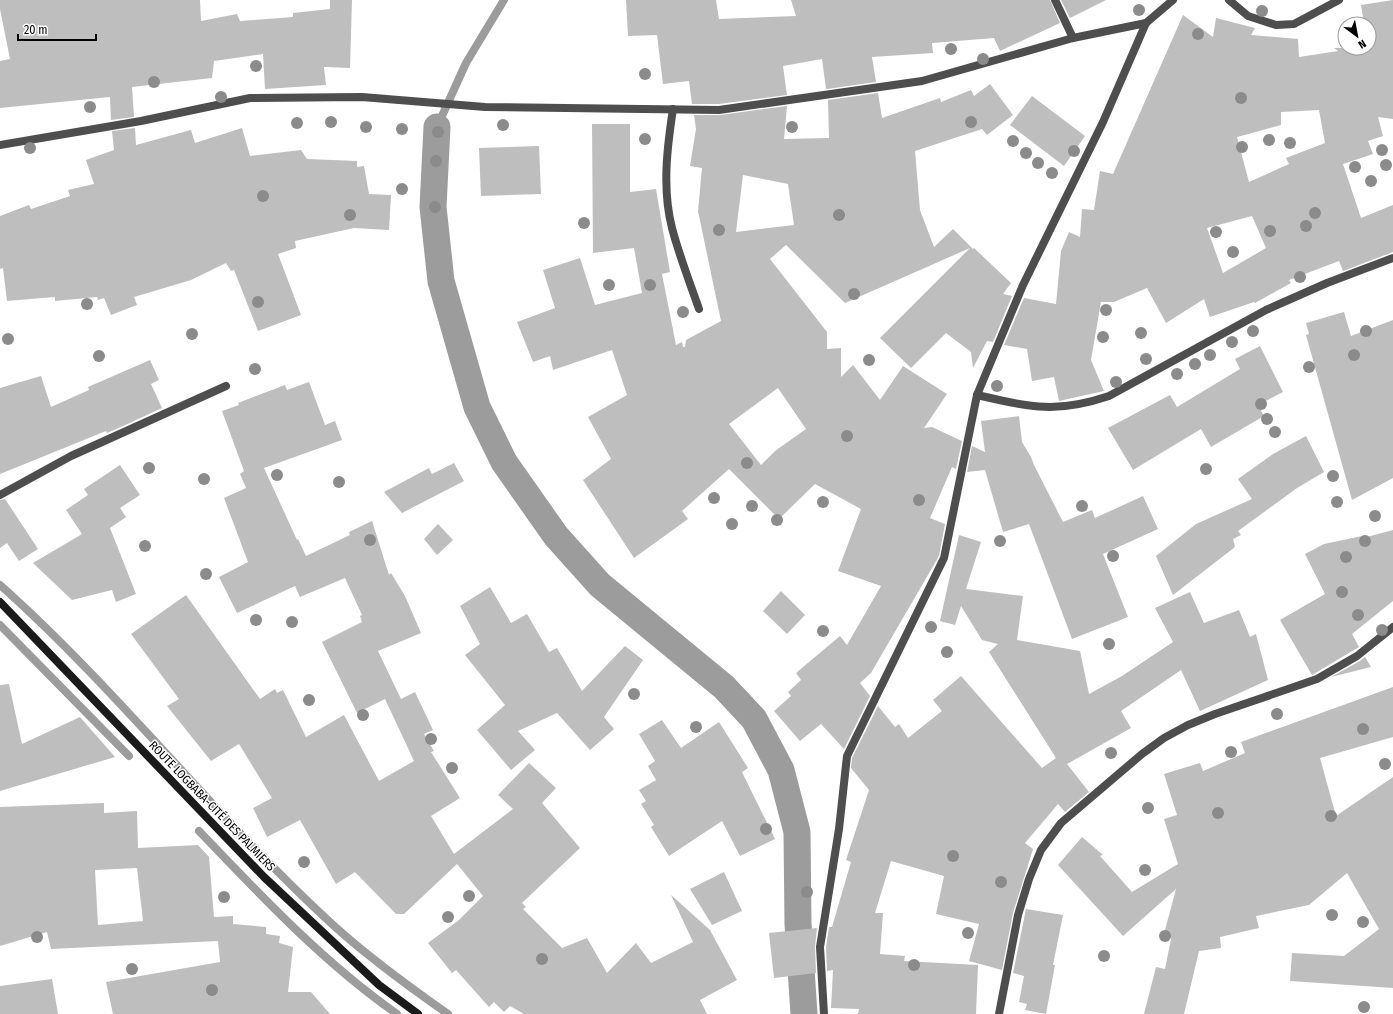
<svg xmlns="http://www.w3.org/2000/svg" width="1393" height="1014" font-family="'Fira Sans Condensed',sans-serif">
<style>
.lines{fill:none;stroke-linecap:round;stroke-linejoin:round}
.stream{stroke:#9c9c9c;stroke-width:8}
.canal{stroke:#9c9c9c;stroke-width:27}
.building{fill:#bebebe;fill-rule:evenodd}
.street{stroke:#4e4e4e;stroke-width:8}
.secondary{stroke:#1b1b1b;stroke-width:8}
.tree{fill:#8b8b8b}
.labels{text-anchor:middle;stroke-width:3;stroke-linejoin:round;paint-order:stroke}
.street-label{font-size:12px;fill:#000;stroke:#fff}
</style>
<rect width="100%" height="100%" fill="#fff"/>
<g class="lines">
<g class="stream">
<polyline points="437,127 466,63 504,0"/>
<path d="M0,585C118,690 215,817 332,924C368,957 408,986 448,1014"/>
<polyline points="0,625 129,756"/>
<path d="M199,831C261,896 323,962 397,1014"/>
</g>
<polyline class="canal" points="437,127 433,207 441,281 477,407 504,462 556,536 600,585 724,687 754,719 781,770 797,832 798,924 804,1014"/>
</g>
<g class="building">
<polygon points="0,0 200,0 201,21 237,14 240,21 293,17 293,13 330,9 330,0 352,0 350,68 324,67 326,85 265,89 263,54 214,61 212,78 132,87 134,117 111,120 110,97 0,108 0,61 10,59 0,9"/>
<polygon points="626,0 716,0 719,19 796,16 791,0 1050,0 1060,23 1000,51 994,38 932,43 933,53 872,57 876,82 827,89 826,89 822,59 783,66 787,95 719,104 692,104 689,81 663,84 657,35 628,36"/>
<polygon points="1061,0 1106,0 1070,18"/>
<path d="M1393,0V119L1378,117L1383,136L1368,141L1373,154L1343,164L1361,218L1393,205V252L1343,271L1339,261L1289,280L1291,283L1255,303L1254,302L1210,317L1204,299L1166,323L1147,288L1114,302H1101L1091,360L1104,391L1059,401L1054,377L1032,381L1027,349L1004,345L1024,298L1056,304L1061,251L1069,232L1080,237L1082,209L1094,210L1100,171L1113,174L1183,15L1213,37L1216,18L1255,28L1251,35L1298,39L1299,57L1338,51L1334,48H1369V24H1364L1361,5ZM1319,110L1325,143L1286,158L1289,164L1249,182L1237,137L1281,125V112ZM1252,216L1266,248L1223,273L1207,228Z"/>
<path d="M990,84L1013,115L987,135L982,129L915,151L920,210L934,247L953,229L973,249L974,248L1011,283L1003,294L1012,296L993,342L987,341L973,368L971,352L946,333L911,368L880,338L970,248L845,303L786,245L770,259L827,332V349L841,348V377L853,365L880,400L903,366L947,394L924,428L932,427L962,441L956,469L952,467L930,518L945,524L939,556L871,673L860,683L870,696L844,749L821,724L800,741L774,711L791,696L788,692L801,680L796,673L840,636L847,645L881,586L838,571L861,509L815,484L779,519L729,469L682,511L688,519L634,558L583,480L611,459L588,417L627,395L612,350L553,370L550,356L533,362L517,322L555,308L543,270L580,258L595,305L642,293L634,248L593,253L592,124H630V192L656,189L670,272L662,274L676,345L682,342L683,347H685L686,340L721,321L698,211L702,168L690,166L696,129L694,115H720L787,106L784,139L829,138L828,100L878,93L882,118L940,98L941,102L971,90L974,96ZM743,175L788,184L794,225L736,232ZM778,388L806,429L775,451L761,465L729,424Z"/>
<polygon points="1032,96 1085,136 1064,166 1010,125"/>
<polygon points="135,128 136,145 191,130 195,143 242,128 250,156 301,150 307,159 357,161 357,167 364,166 369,194 391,195 389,230 354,228 295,241 296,248 278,254 301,315 258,331 234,270 231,271 226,263 191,280 134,297 137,305 111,315 104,298 98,300 97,297 55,301 55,297 7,301 3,268 0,269 0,216 29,205 31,209 70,196 68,190 94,184 86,160 114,150 112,131"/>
<polygon points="539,146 541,194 481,196 479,148"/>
<polygon points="1344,312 1351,336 1393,320 1393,478 1352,500 1306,335 1309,334 1306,323"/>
<polygon points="1260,346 1283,392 1258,405 1264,416 1211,447 1201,429 1133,470 1108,428 1170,395 1177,407 1240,369 1235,359"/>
<polygon points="150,360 159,380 151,384 162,408 121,427 107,433 106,431 0,474 0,388 41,376 51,407 89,390 88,387"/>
<polygon points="309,382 325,425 335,421 342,440 264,468 297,540 298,539 306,556 350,535 349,532 372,521 389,575 391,573 405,596 421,633 378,651 401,699 415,692 433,730 424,734 434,751 431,752 460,798 431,816 454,854 513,809 498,795 529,763 556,788 542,803 580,848 522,903 526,907 523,909 562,948 587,938 607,973 636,943 651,963 693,942 671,895 710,930 737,980 700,1000 707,1014 524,1014 510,1006 504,1012 494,1002 489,1007 456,970 452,973 428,943 459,920 483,896 457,864 404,914 396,914 355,872 336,884 300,820 267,837 253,808 272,798 239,744 211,761 167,706 179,699 131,634 186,595 260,699 275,689 277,693 283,690 306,737 344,715 379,781 414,761 385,699 357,713 322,642 362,622 360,616 362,615 345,578 300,597 295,586 237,613 219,577 248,562 224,498 246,488 240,474 244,471 222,411 239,405 238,403 285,385 287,390"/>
<polygon points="1019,416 1022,442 1031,457 1034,465 1063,522 1092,510 1095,518 1143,496 1158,529 1103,554 1128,617 1072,639 1029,524 1003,532 985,470 967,472 972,446 985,452 981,421"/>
<polygon points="1306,436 1324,472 1297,488 1238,531 1241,535 1233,539 1235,547 1173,595 1156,556 1196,524 1252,499 1238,479 1273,454"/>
<polygon points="454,463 464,481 402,513 384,492 429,468 432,474"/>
<polygon points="120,465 140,495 120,508 126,517 110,528 136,594 116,602 112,590 72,600 33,563 82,534 66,510 88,495 84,489"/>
<polygon points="5,499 38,549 19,561 7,543 0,548 0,500"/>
<polygon points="438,524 453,540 437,555 424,539"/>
<polygon points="1393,530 1393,601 1352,634 1359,647 1312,675 1280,620 1325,594 1305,554 1324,544 1362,536 1363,538"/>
<polygon points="959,535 981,542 966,589 1023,596 1017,640 1080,651 1089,694 1122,676 1173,642 1155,608 1190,592 1204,623 1239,610 1250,637 1256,634 1268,680 1200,711 1181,670 1121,711 1131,728 1067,764 1089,792 1065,812 1058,804 1025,843 1033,849 1013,913 1002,970 969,961 979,924 936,914 944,876 891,861 875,913 883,913 880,954 905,956 904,961 978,965 976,1014 858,1014 859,1009 831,1008 833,970 827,971 826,947 829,927 832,927 851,862 846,860 869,790 851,768 852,758 878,706 895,727 899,724 908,738 942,711 933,700 961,676 1042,768 1056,758 989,652 998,644 982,640 961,606 955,625 940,621"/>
<polygon points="490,587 511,623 527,614 549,652 557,648 582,691 625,646 643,660 604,717 614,729 590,750 557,713 518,731 535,750 511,770 477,730 505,705 465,655 480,644 460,606"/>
<polygon points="781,591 805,615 787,634 763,611"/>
<polygon points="1365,657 1371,667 1331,677 1360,661"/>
<polygon points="9,684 22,744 80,717 115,757 0,791 0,685"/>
<polygon points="1393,687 1393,737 1320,758 1336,816 1393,777 1393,988 1290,981 1292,953 1344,956 1379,929 1347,873 1309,905 1256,916 1259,928 1220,937 1221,948 1199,951 1184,1014 1144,1014 1156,967 1165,969 1171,939 1165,930 1176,889 1123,936 1058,865 1082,837 1103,855 1100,856 1132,892 1178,864 1164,819 1177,815 1164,774 1200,763 1203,771 1245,753 1241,742"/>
<polygon points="662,720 681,748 719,722 748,768 742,772 775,839 740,856 722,821 669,856 651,827 654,825 641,804 646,801 639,790 656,780 648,766 655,761 639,734"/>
<path d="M104,803V813L137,811L138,848L198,845L209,857L214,917L233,916V924L266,927V934L280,936L279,943L293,947L288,992H311L330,1014H113L106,982L220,962L218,941L51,949L47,932L0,946V807ZM137,868L143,921L98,925L95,870Z"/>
<polygon points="724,872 742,911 712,925 690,889"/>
<polygon points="1026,909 1063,915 1053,965 1055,965 1046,1014 1025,1010 1027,1004 1019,1002 1024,976 1013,973"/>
<polygon points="817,928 815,947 816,973 774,978 769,933"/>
<polygon points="52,979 58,1014 0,1014 0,986"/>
</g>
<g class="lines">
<g class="street">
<polyline points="1055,0 1073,38"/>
<polyline points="1229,0 1248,16 1276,25 1294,24 1339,0"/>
<path d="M673,109C667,148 662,189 672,228C679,255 690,283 699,309"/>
<polyline points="0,145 141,121 250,98 362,97 485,107 719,110 922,81 1073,38 1146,23"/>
<path d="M977,395C1030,407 1056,414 1109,396L1266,310L1327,283L1393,258"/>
<polyline points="0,495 71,456 226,386"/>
<polyline points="824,1014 820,947 839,829 847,756 944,558 977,395 1023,285 1103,122 1146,23 1173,0"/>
<polyline points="999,1014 1018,915 1029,879 1041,850 1061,823 1142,754 1164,738 1188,725 1215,714 1317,679 1357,656 1393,627"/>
</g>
<polyline class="secondary" points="0,602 264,877 379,985 418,1014"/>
</g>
<g class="tree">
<circle cx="1139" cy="10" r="6"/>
<circle cx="1262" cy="11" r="6"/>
<circle cx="1198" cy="34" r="6"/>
<circle cx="951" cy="49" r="6"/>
<circle cx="983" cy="59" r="6"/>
<circle cx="256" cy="66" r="6"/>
<circle cx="645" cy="74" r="6"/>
<circle cx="154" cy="82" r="6"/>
<circle cx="221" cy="97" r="6"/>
<circle cx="1241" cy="98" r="6"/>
<circle cx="90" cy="107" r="6"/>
<circle cx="331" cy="122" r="6"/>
<circle cx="971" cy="122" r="6"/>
<circle cx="297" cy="123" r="6"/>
<circle cx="503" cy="125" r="6"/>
<circle cx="366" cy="127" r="6"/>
<circle cx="792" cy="127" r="6"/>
<circle cx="402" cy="129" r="6"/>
<circle cx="438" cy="132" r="6"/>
<circle cx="645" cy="139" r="6"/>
<circle cx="1269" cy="140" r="6"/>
<circle cx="1013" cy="141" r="6"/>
<circle cx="1290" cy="143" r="6"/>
<circle cx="1242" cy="147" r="6"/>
<circle cx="30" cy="148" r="6"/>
<circle cx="1382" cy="150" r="6"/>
<circle cx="1074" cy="151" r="6"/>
<circle cx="1026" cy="153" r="6"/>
<circle cx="436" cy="161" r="6"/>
<circle cx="1038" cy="163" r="6"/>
<circle cx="1386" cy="165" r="6"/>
<circle cx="1355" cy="167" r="6"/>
<circle cx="1052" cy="173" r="6"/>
<circle cx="1371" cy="181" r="6"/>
<circle cx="402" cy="189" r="6"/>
<circle cx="263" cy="196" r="6"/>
<circle cx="435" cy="207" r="6"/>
<circle cx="1315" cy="213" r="6"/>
<circle cx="350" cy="215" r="6"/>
<circle cx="839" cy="215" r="6"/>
<circle cx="584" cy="223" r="6"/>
<circle cx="1306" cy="226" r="6"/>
<circle cx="719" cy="230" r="6"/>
<circle cx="1270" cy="231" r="6"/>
<circle cx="1216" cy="232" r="6"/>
<circle cx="1233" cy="252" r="6"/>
<circle cx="1300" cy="277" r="6"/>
<circle cx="609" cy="285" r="6"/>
<circle cx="650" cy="285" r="6"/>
<circle cx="854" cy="294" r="6"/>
<circle cx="258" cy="302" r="6"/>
<circle cx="87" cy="304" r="6"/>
<circle cx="1106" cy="310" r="6"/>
<circle cx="683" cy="312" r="6"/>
<circle cx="1253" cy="331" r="6"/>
<circle cx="1366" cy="331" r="6"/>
<circle cx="1141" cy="333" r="6"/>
<circle cx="192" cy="334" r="6"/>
<circle cx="1103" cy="337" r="6"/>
<circle cx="8" cy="339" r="6"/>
<circle cx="1232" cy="342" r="6"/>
<circle cx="1210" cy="355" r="6"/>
<circle cx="1354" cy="355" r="6"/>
<circle cx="99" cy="356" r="6"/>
<circle cx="1146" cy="359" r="6"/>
<circle cx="869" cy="360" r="6"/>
<circle cx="1195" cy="364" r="6"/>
<circle cx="1309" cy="367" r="6"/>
<circle cx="255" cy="369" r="6"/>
<circle cx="1177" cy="374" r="6"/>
<circle cx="1116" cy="382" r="6"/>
<circle cx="997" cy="386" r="6"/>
<circle cx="1261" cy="404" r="6"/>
<circle cx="1267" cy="419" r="6"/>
<circle cx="1275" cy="432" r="6"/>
<circle cx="847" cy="436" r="6"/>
<circle cx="747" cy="463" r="6"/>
<circle cx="149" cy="468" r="6"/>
<circle cx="1206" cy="469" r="6"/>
<circle cx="277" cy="475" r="6"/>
<circle cx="1333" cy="476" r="6"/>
<circle cx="204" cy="479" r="6"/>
<circle cx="339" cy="482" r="6"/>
<circle cx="714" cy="498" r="6"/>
<circle cx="919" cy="500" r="6"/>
<circle cx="823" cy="502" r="6"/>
<circle cx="1337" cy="502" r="6"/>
<circle cx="752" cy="506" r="6"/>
<circle cx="1082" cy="506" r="6"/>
<circle cx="1375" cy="516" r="6"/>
<circle cx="777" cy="520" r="6"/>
<circle cx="732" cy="524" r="6"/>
<circle cx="370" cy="540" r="6"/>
<circle cx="1000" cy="541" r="6"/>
<circle cx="1365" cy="541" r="6"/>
<circle cx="145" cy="546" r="6"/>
<circle cx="1113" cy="556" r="6"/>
<circle cx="1346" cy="557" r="6"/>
<circle cx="206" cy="574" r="6"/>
<circle cx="1342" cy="592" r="6"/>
<circle cx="1358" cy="615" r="6"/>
<circle cx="256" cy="620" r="6"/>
<circle cx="292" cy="622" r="6"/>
<circle cx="931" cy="627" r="6"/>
<circle cx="1382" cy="630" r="6"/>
<circle cx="823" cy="631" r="6"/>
<circle cx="1109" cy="644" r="6"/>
<circle cx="947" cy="652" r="6"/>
<circle cx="634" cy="694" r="6"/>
<circle cx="309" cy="700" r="6"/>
<circle cx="1277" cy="714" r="6"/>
<circle cx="363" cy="715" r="6"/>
<circle cx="696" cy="727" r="6"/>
<circle cx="1363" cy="729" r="6"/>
<circle cx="431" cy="739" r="6"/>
<circle cx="1231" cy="752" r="6"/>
<circle cx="1111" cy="753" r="6"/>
<circle cx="1385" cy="764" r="6"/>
<circle cx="452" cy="768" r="6"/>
<circle cx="1148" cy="808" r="6"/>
<circle cx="1218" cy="813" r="6"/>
<circle cx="1331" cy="816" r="6"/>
<circle cx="766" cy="829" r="6"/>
<circle cx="953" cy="856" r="6"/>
<circle cx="304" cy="862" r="6"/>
<circle cx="1145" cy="870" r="6"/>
<circle cx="1001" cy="882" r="6"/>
<circle cx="807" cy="892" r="6"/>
<circle cx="469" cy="896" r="6"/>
<circle cx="224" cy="897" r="6"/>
<circle cx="1332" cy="915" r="6"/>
<circle cx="448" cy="917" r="6"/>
<circle cx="1363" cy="922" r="6"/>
<circle cx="968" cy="933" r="6"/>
<circle cx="1165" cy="936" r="6"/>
<circle cx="37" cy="937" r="6"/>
<circle cx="1104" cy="956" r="6"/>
<circle cx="542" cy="959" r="6"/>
<circle cx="914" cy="965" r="6"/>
<circle cx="132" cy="969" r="6"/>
<circle cx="212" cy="990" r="6"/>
<circle cx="1364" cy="1007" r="6"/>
</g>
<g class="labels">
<g class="street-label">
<text transform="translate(212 806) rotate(46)" y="4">ROUTE LOGBABA-CITÉ DES PALMIERS</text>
</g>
</g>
<g transform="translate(1357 36) rotate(148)"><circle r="19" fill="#ffffff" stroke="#999999"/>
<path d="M0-3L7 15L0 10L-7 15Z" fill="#000000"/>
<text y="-6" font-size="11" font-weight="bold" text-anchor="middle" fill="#000000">N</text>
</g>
<path d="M18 34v6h78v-6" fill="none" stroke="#000000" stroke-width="2"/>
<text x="24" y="34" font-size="12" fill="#000000" stroke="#ffffff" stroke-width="3" paint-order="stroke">20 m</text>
</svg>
